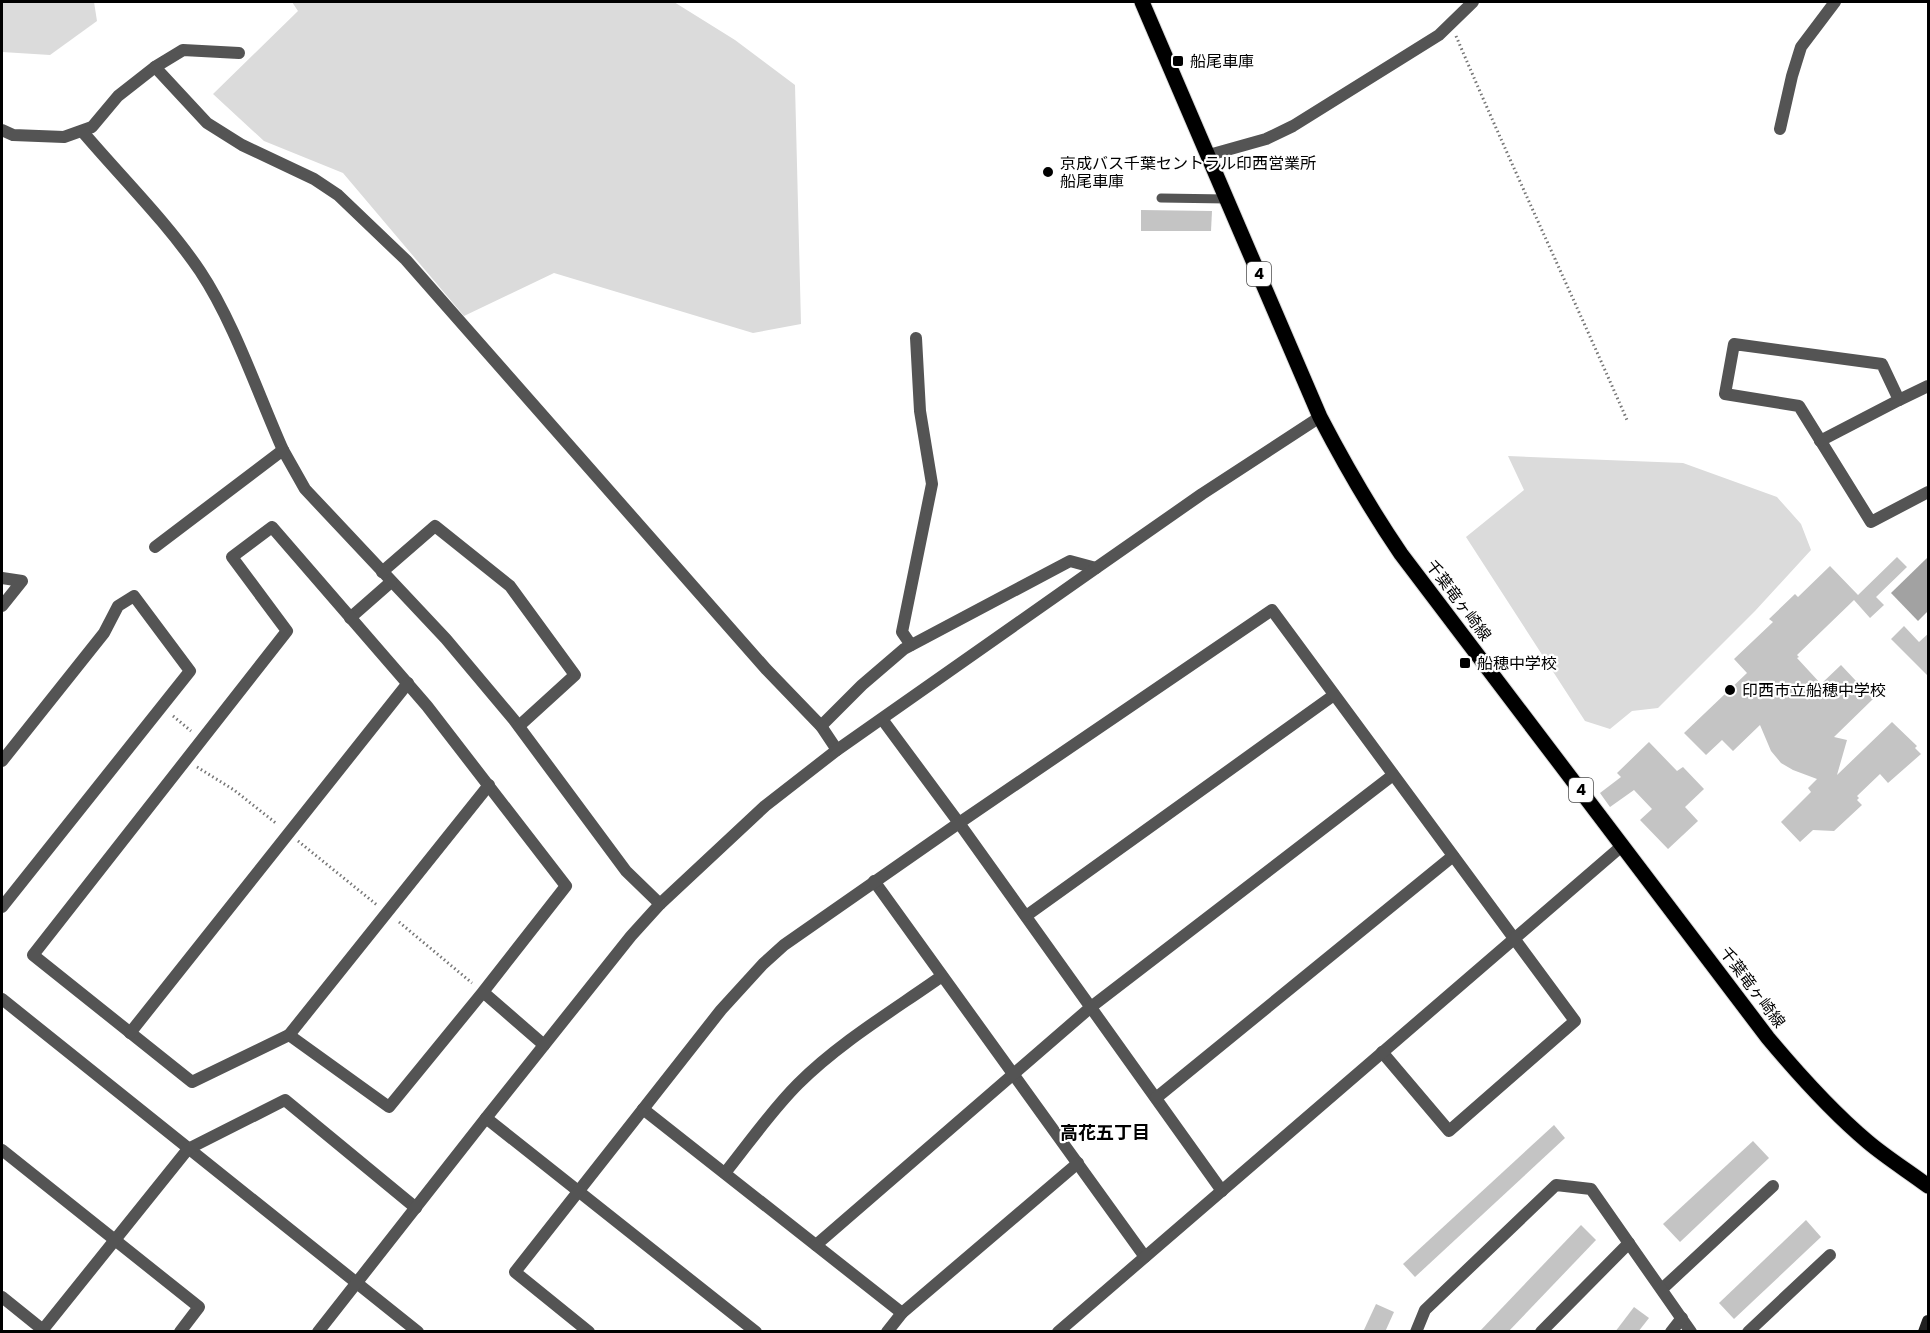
<svg xmlns="http://www.w3.org/2000/svg" width="1930" height="1333" font-family="Poppins,'Noto Sans JP',sans-serif">
<style>
.green{fill:#dbdbdb}
.water{fill:#a2a2a2}
.building{fill:#c4c4c4}
.lines{fill:none;stroke-linecap:round;stroke-linejoin:round}
.primary-casing{stroke:#dbdbdb;stroke-width:17}
.path{stroke:#767676;stroke-width:3;stroke-dasharray:1.5 3;stroke-linecap:butt}
.service{stroke:#545454;stroke-width:9}
.minor{stroke:#545454;stroke-width:12}
.tertiary{stroke:#545454;stroke-width:12}
.secondary{stroke:#212121;stroke-width:12}
.primary{stroke:#000;stroke-width:15}
.poi-dot{fill:#000;stroke:#fff;stroke-width:2}
.labels{text-anchor:middle;stroke-width:4.5;stroke-linejoin:round;paint-order:stroke}
.shield{fill:#fff;stroke:#4c4c4c;stroke-width:1.5}
.shield-label{font-size:15px;font-weight:bold;fill:#000}
.poi-label{font-size:16px;fill:#000;stroke:#fff;text-anchor:start}
.street-label{font-size:16px;fill:#000;stroke:#fff}
.neighbourhood-label{font-size:18px;font-weight:bold;fill:#000;stroke:#fff}
</style>
<rect width="100%" height="100%" fill="#fff"/>
<g class="green">
<polygon points="2,2 94,2 97,21 50,55 2,52"/>
<polygon points="292,2 674,2 735,40 795,85 801,324 753,333 554,273 464,316 343,173 264,141 213,94 298,11"/>
<polygon points="1508,456 1683,463 1777,497 1801,524 1811,550 1755,611 1658,708 1632,711 1610,729 1585,721 1466,537 1524,490"/>
</g>
<polygon class="water" points="1928,557 1928,611 1918,621 1891,593"/>
<g class="building">
<polygon points="1141,210 1212,211 1211,231 1141,231"/>
<polygon points="1897,557 1907,567 1876,597 1884,605 1870,618 1854,600 1797,655 1799,657 1797,658 1821,684 1841,665 1873,699 1834,737 1847,740 1837,775 1892,722 1917,746 1915,748 1921,754 1888,783 1880,774 1857,796 1859,798 1857,800 1862,805 1834,831 1813,830 1800,842 1781,822 1811,792 1808,788 1817,779 1793,770 1781,763 1771,751 1760,725 1733,751 1722,740 1706,755 1684,733 1747,673 1734,659 1773,622 1769,619 1795,594 1798,597 1830,566 1858,595"/>
<polygon points="1904,626 1919,642 1929,633 1929,677 1891,639"/>
<polygon points="1649,742 1677,771 1683,767 1704,789 1685,807 1698,821 1668,849 1640,820 1652,809 1634,790 1610,807 1600,793 1621,777 1617,773"/>
<polygon points="1554,1125 1565,1138 1415,1277 1403,1264"/>
<polygon points="1753,1141 1769,1158 1680,1242 1663,1224"/>
<polygon points="1806,1220 1821,1237 1734,1319 1719,1303"/>
<polygon points="1581,1225 1596,1240 1508,1332 1479,1332"/>
<polygon points="1376,1304 1394,1312 1385,1332 1363,1332"/>
<polygon points="1634,1307 1649,1318 1638,1332 1615,1332"/>
</g>
<g class="lines">
<g class="primary-casing">
<path id="primary" d="M1142,2L1320,417C1345,465 1371,510 1401,554L1768,1038C1799,1075 1831,1111 1868,1142C1887,1158 1908,1171 1928,1186"/>
</g>
<g class="path">
<path d="M1456,36C1511,165 1571,292 1627,420"/>
<polyline points="173,716 191,731"/>
<polyline points="197,767 234,790 277,824"/>
<polyline points="298,841 377,905"/>
<polyline points="399,922 472,983"/>
</g>
<polyline class="service" points="1161,198 1227,199"/>
<g class="minor">
<polyline points="155,67 207,123 242,145 314,179 338,195 406,260 766,669 821,726 837,750"/>
<polyline points="1780,129 1792,76 1801,47 1835,2"/>
<polyline points="2,130 13,135 64,137 92,127 118,96 155,67 183,50 239,53"/>
<path d="M82,131C121,177 166,221 200,271C234,322 258,394 283,450"/>
<polyline points="1209,155 1266,139 1293,126 1439,35 1473,2"/>
<polyline points="1928,386 1899,400 1882,364 1734,344 1725,394 1799,406 1871,522 1928,492"/>
<polyline points="1820,441 1899,400"/>
<polyline points="155,547 283,450 305,489 446,639 514,720 626,871 660,904"/>
<polyline points="382,572 435,526 510,586 575,675 519,726"/>
<polyline points="2,578 22,581 2,606"/>
<polyline points="350,618 391,582"/>
<polyline points="911,645 902,632 932,484 920,411 916,338"/>
<polyline points="882,719 959,823 1222,1191"/>
<polyline points="821,726 862,685 904,649 1070,561 1096,568"/>
<polyline points="2,761 104,633 118,606 134,596 190,671 2,907"/>
<polyline points="874,881 1145,1257"/>
<polyline points="1026,916 1334,695"/>
<polyline points="483,992 389,1107 289,1035 192,1082 33,955 287,631 232,557 272,527 427,706 566,886 483,992 544,1045"/>
<polyline points="2,999 418,1332"/>
<polyline points="130,1033 408,683"/>
<polyline points="289,1035 489,785"/>
<polyline points="1156,1098 1453,856"/>
<polyline points="643,1109 902,1313"/>
<polyline points="486,1118 756,1332"/>
<polyline points="2,1150 199,1307 180,1332"/>
<path d="M725,1173C749,1143 771,1111 798,1084C840,1042 894,1010 942,976"/>
<polyline points="816,1245 1091,1007 1393,775"/>
<polyline points="1662,1289 1773,1186"/>
<polyline points="2,1297 43,1330"/>
<polyline points="41,1332 188,1149 285,1100 416,1208"/>
<polyline points="589,1332 515,1272 721,1010 763,964 784,945 959,823 1272,610 1575,1021 1449,1131 1382,1052"/>
<polyline points="887,1332 902,1313 1078,1163"/>
<polyline points="1058,1332 1623,845"/>
<polyline points="1416,1332 1425,1310 1556,1185 1591,1189 1691,1332"/>
<polyline points="1541,1332 1629,1243"/>
<polyline points="1671,1332 1682,1318"/>
<polyline points="1748,1332 1830,1255"/>
</g>
<polyline class="tertiary" points="318,1332 486,1118 631,936 660,904 765,806 837,750 1096,568 1202,494 1320,417"/>
<polyline class="secondary" points="1924,1332 1928,1321"/>
<use href="#primary" class="primary"/>
</g>
<g class="poi-dot">
<rect x="1172" y="55" width="12" height="12" rx="3"/>
<circle cx="1048" cy="172" r="6"/>
<rect x="1459" y="657" width="12" height="12" rx="3"/>
<circle cx="1730" cy="690" r="6"/>
</g>
<g class="labels">
<g class="shield">
<rect x="1247" y="262" width="24" height="24" rx="4.5"/>
<rect x="1569" y="778" width="24" height="24" rx="4.5"/>
</g>
<g class="shield-label">
<text x="1259" y="279">4</text>
<text x="1581" y="795">4</text>
</g>
<g class="poi-label">
<text x="1190" y="67">船尾車庫</text>
<text x="1060" y="169">京成バス千葉セントラル印西営業所<tspan x="1060" dy="18">船尾車庫</tspan></text>
<text x="1477" y="669">船穂中学校</text>
<text x="1742" y="696">印西市立船穂中学校</text>
</g>
<g class="street-label">
<text transform="translate(1459 600) rotate(53)" y="6">千葉竜ヶ崎線</text>
<text transform="translate(1753 987) rotate(53)" y="6">千葉竜ヶ崎線</text>
</g>
<g class="neighbourhood-label">
<text x="1105" y="1139">高花五丁目</text>
</g>
</g>
<rect width="1930" height="1333" fill="none" stroke="#000000" stroke-width="6"/>
</svg>
